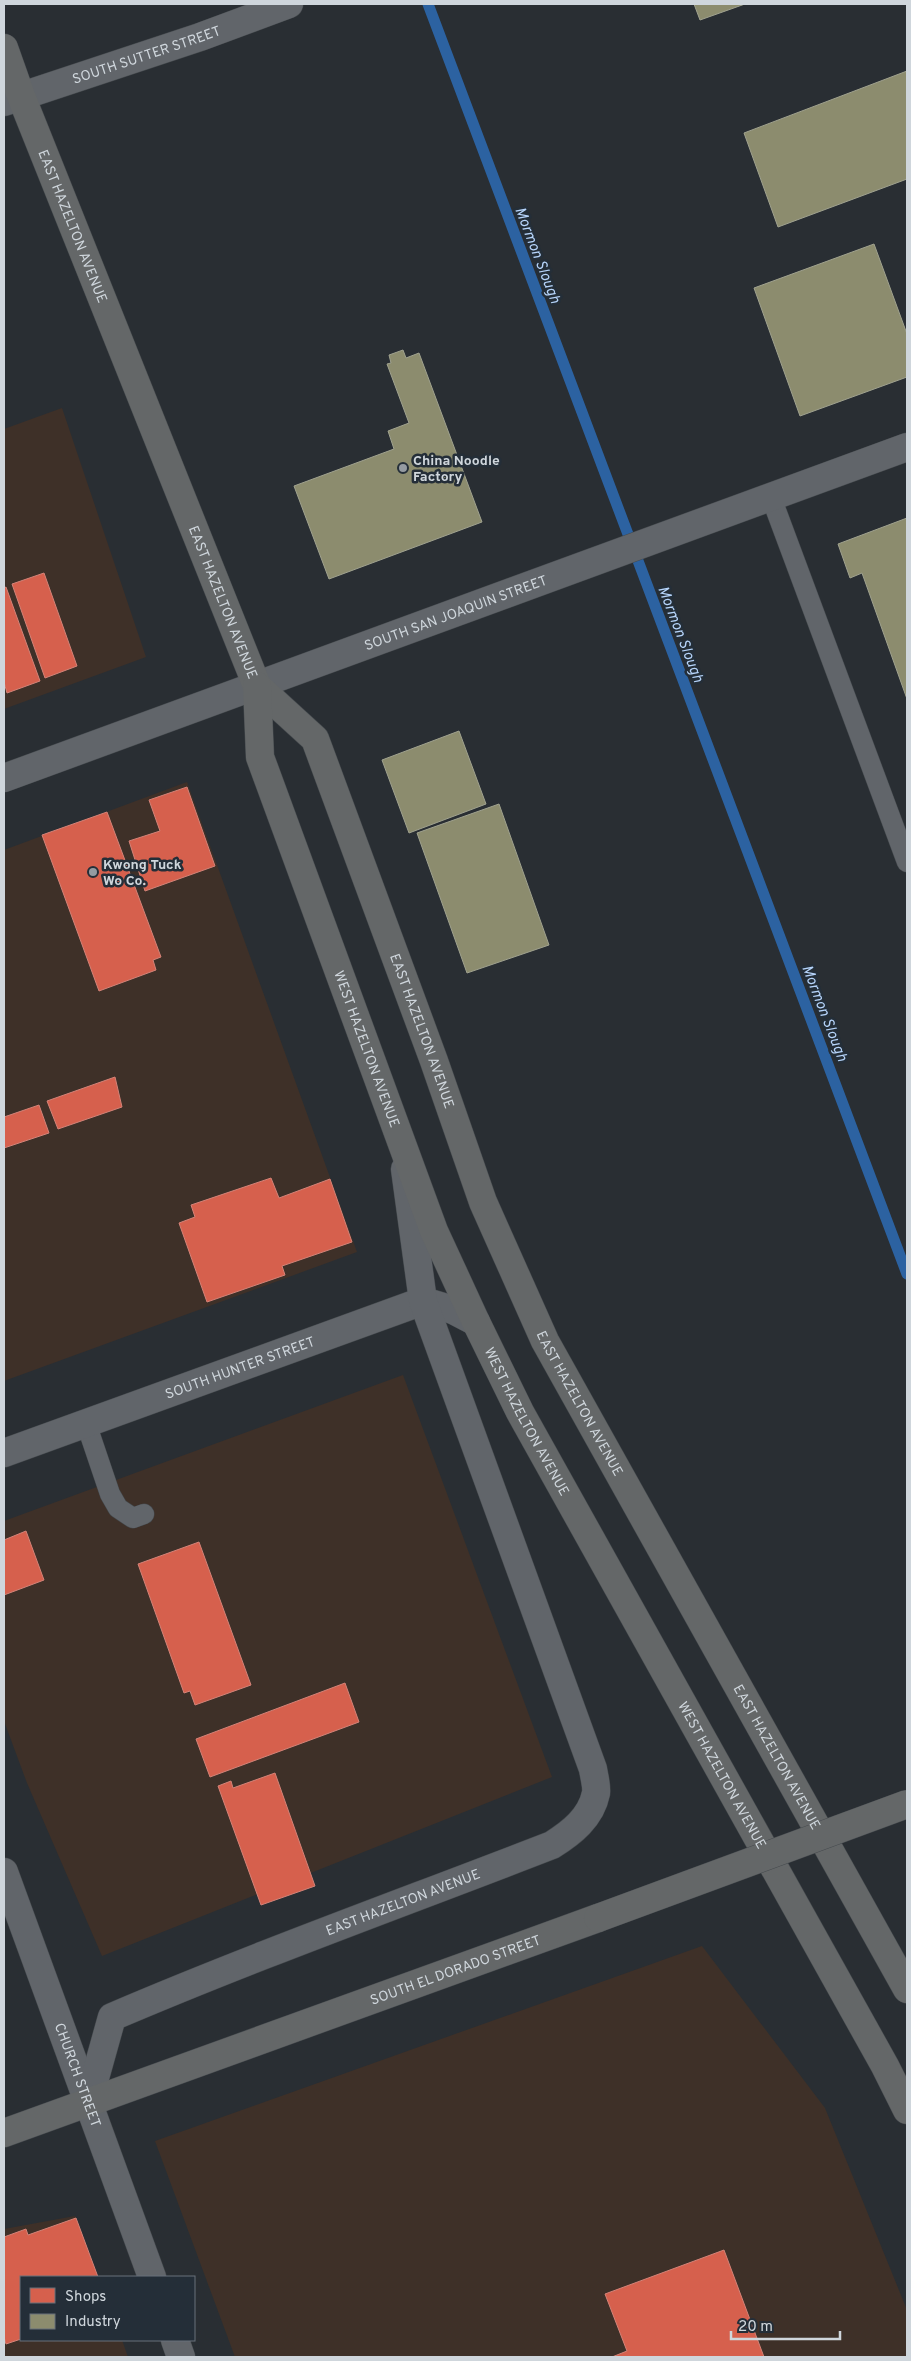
<svg xmlns="http://www.w3.org/2000/svg" width="911" height="2361" font-family="Overpass,sans-serif">
<style>
.commercial{fill:#3e3028}
.shops{fill:#d6604d;stroke:#d48378}
.industry{fill:#8c8c6e;stroke:#a0a28f}
.lines{fill:none;stroke-linecap:round;stroke-linejoin:round}
.stream{stroke:#2c62a1;stroke-width:11}
.service-casing{stroke:#44494d;stroke-width:21}
.minor-casing{stroke:#44494d;stroke-width:29}
.tertiary-casing{stroke:#44494d;stroke-width:29}
.secondary-casing{stroke:#44494d;stroke-width:29}
.service{stroke:#61656a;stroke-width:20}
.minor{stroke:#61656a;stroke-width:28}
.tertiary{stroke:#61656a;stroke-width:28}
.secondary{stroke:#646768;stroke-width:28}
.secondary-bridge-casing{stroke:#44494d;stroke-width:29;stroke-linecap:butt}
.secondary-bridge{stroke:#646768;stroke-width:28}
.poi-dot{fill:#959ba1;stroke:#242e38;stroke-width:2}
.labels{text-anchor:middle;stroke-width:5;stroke-linejoin:round;paint-order:stroke}
.street-label{font-size:14px;fill:#cfd6dc;stroke:#242e38}
.poi-label{font-size:14px;font-weight:bold;fill:#cfd6dc;stroke:#242e38;text-anchor:start}
.water-label{font-size:15px;font-style:italic;fill:#b6d4fa;stroke:#242e38}
</style>
<rect width="100%" height="100%" fill="#292e33"/>
<g class="commercial">
<polygon points="62,408 146,657 4,709 4,429"/>
<polygon points="187,782 357,1252 4,1381 4,850"/>
<polygon points="403,1375 552,1777 102,1956 27,1783 4,1721 4,1521"/>
<polygon points="702,1946 825,2108 907,2310 907,2357 235,2357 155,2141"/>
<polygon points="75,2216 98,2277 21,2277 21,2340 122,2340 128,2357 4,2357 4,2229"/>
</g>
<g class="shops">
<polygon points="44,573 77,666 45,678 12,584"/>
<polygon points="6,587 40,681 7,693 4,682 4,588"/>
<polygon points="187,787 215,866 145,891 129,841 160,831 149,800"/>
<polygon points="107,812 161,957 153,960 156,970 99,991 42,835"/>
<polygon points="115,1077 122,1107 58,1129 47,1101"/>
<polygon points="39,1105 49,1133 4,1148 4,1117"/>
<polygon points="271,1178 279,1198 330,1179 352,1242 282,1266 285,1275 207,1302 179,1223 195,1217 191,1205"/>
<polygon points="26,1531 44,1580 4,1595 4,1540"/>
<polygon points="199,1542 251,1685 195,1705 190,1691 184,1693 138,1564"/>
<polygon points="345,1683 359,1722 210,1777 196,1739"/>
<polygon points="275,1773 315,1886 261,1905 218,1786 231,1781 233,1788"/>
<polygon points="76,2218 98,2277 21,2277 21,2339 6,2344 4,2337 4,2237 26,2229 28,2235"/>
<polygon points="724,2250 764,2357 612,2357 627,2351 605,2294"/>
</g>
<g class="industry">
<polygon points="694,4 745,4 700,20"/>
<polygon points="907,71 907,179 778,227 744,133"/>
<polygon points="874,244 907,334 907,377 800,416 754,288"/>
<polygon points="403,350 406,358 419,353 482,522 329,579 294,486 394,449 388,431 409,423 387,364 391,363 389,355"/>
<polygon points="907,518 907,699 862,573 850,578 838,544"/>
<polygon points="459,731 486,804 409,833 382,760"/>
<polygon points="499,804 549,945 467,973 417,833"/>
</g>
<g class="lines">
<polyline class="stream" points="428,4 907,1274"/>
<g class="service-casing">
<g id="service">
<polyline points="771,497 907,862"/>
<polyline points="86,1423 110,1494 118,1508 133,1518 144,1514"/>
</g>
</g>
<g class="minor-casing">
<g id="minor">
<path id="s1" d="M4,102L200,37L289,4"/>
<path id="s2" d="M4,1453L423,1301L453,1310L476,1322"/>
<path id="s3" d="M4,1872L152,2277"/>
<path id="s4" d="M88,2103L112,2017C257,1955 405,1902 552,1845C571,1833 591,1818 596,1793C597,1786 594,1776 593,1769L423,1301L405,1169"/>
<polyline points="175,2340 181,2357"/>
</g>
</g>
<g class="tertiary-casing">
<g id="tertiary">
<path id="s5" d="M4,778L907,447"/>
</g>
</g>
<g class="secondary-casing">
<g id="secondary">
<path id="s6" d="M4,48L21,96L257,686L315,739L434,1061L483,1202L545,1341L907,1989"/>
<path id="s7" d="M257,686L260,757L434,1231L476,1322L520,1412L885,2066L907,2110"/>
<path id="s8" d="M4,2133L598,1918"/>
</g>
</g>
<use href="#service" class="service"/>
<use href="#minor" class="minor"/>
<use href="#tertiary" class="tertiary"/>
<use href="#secondary" class="secondary"/>
<g class="secondary-bridge-casing">
<polyline id="secondary-bridge" points="598,1918 907,1804"/>
</g>
<use href="#secondary-bridge" class="secondary-bridge"/>
</g>
<g class="poi-dot">
<circle cx="403" cy="468" r="5"/>
<circle cx="93" cy="872" r="5"/>
</g>
<g class="labels">
<g class="street-label">
<text dy="5" stroke="none"><textPath href="#s1" startOffset="150">SOUTH SUTTER STREET</textPath></text>
<text dy="5" stroke="none"><textPath href="#s6" startOffset="191">EAST HAZELTON AVENUE</textPath></text>
<text dy="5" stroke="none"><textPath href="#s6" startOffset="596">EAST HAZELTON AVENUE</textPath></text>
<text dy="5" stroke="none"><textPath href="#s5" startOffset="481">SOUTH SAN JOAQUIN STREET</textPath></text>
<text dy="5" stroke="none"><textPath href="#s6" startOffset="1076">EAST HAZELTON AVENUE</textPath></text>
<text dy="5" stroke="none"><textPath href="#s7" startOffset="382">WEST HAZELTON AVENUE</textPath></text>
<text dy="5" stroke="none"><textPath href="#s2" startOffset="251">SOUTH HUNTER STREET</textPath></text>
<text dy="5" stroke="none"><textPath href="#s6" startOffset="1481">EAST HAZELTON AVENUE</textPath></text>
<text dy="5" stroke="none"><textPath href="#s7" startOffset="788">WEST HAZELTON AVENUE</textPath></text>
<text dy="5" stroke="none"><textPath href="#s6" startOffset="1886">EAST HAZELTON AVENUE</textPath></text>
<text dy="5" stroke="none"><textPath href="#s7" startOffset="1192">WEST HAZELTON AVENUE</textPath></text>
<text dy="5" stroke="none"><textPath href="#s4" startOffset="402">EAST HAZELTON AVENUE</textPath></text>
<text dy="5" stroke="none"><textPath href="#s8" startOffset="480">SOUTH EL DORADO STREET</textPath></text>
<text dy="5" stroke="none"><textPath href="#s3" startOffset="216">CHURCH STREET</textPath></text>
</g>
<g class="poi-label">
<text x="413" y="465">China Noodle<tspan x="413" dy="16">Factory</tspan></text>
<text x="103" y="869">Kwong Tuck<tspan x="103" dy="16">Wo Co.</tspan></text>
</g>
<g class="water-label">
<text transform="translate(538 255) rotate(69)" y="5">Mormon Slough</text>
<text transform="translate(681 634) rotate(69)" y="5">Mormon Slough</text>
<text transform="translate(825 1013) rotate(69)" y="5">Mormon Slough</text>
</g>
</g>
<rect width="911" height="2361" fill="none" stroke="#cfd6dc" stroke-width="10"/>
<rect x="20" y="2276" width="175" height="65" fill="#242e38" stroke="#68717a"/>
<rect x="30" y="2288" width="25" height="15" fill="#d6604d" stroke="#68717a"/>
<text x="65" y="2301" font-size="15" fill="#cfd6dc">Shops</text>
<rect x="30" y="2314" width="25" height="15" fill="#8c8c6e" stroke="#68717a"/>
<text x="65" y="2326" font-size="15" fill="#cfd6dc">Industry</text>
<path d="M731 2331v8h109v-8" fill="none" stroke="#cfd6dc" stroke-width="2.5"/>
<text x="738" y="2331" font-size="15" fill="#cfd6dc" stroke="#242e38" stroke-width="4" paint-order="stroke">20 m</text>
</svg>
